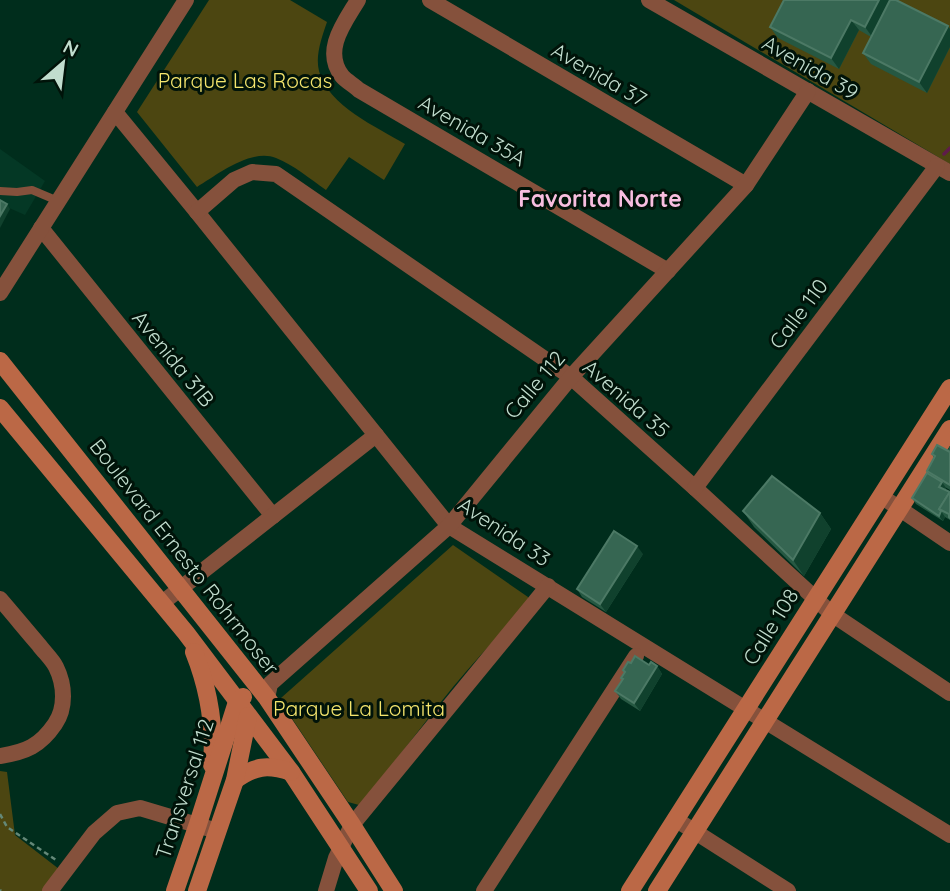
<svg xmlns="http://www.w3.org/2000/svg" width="950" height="891" font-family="Quicksand,sans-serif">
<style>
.built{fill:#043825}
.green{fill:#4c4611}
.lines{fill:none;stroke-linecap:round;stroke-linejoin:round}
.stream{stroke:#5f1c4a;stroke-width:3.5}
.path{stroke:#648878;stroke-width:2.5;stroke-dasharray:5 3.5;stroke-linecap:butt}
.lane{stroke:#85513c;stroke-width:8}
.street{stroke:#85513c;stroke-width:16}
.secondary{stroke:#bb6846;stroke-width:18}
.wall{fill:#265842}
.shaded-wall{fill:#10412d}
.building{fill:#366652;stroke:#4c7965;stroke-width:2}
.labels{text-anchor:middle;stroke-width:6;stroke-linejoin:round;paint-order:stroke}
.street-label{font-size:21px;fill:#c1ddce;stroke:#001309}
.park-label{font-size:21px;fill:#f4e56d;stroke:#001309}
.neighbourhood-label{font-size:23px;font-weight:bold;fill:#f8bee0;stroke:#001309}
</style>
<rect width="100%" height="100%" fill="#002d1c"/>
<polygon class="built" points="0,149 45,181 25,215 0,204"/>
<g class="green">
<path d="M209,0H290L327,22C322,37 315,55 319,71C328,106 377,127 405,144L384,180L349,157L326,190C310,179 294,165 276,158C251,148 217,175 197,187L137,112Z"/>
<polygon points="674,0 950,0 950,164"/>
<path d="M453,545L528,597L529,603C503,631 477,658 453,687C421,726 392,767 359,805L348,802L283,705L281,698Z"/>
<polygon points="0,771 7,772 15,835 59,869 43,891 0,891"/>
</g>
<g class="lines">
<polyline class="stream" points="944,154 950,148"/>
<g class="path">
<polyline points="0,814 7,827 56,860"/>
<polyline points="0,890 1,891"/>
</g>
<polyline class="lane" points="0,191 17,192 32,190 58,201"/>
<g class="street">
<path d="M358,0C345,22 322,50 342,76C346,81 354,85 359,90L668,271"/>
<polyline points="430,0 746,185"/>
<polyline points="649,0 950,173"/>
<polyline points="115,112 197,212 449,526 950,835"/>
<polyline points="197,212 234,180 252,172 276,174 571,377 695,488 832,614 950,693"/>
<polyline points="41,228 273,516"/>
<polyline points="0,293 186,0"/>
<polyline points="695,488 937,166"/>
<polyline points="881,496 950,543"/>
<path d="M0,599C13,614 26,630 39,645C44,652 52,659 56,667C65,685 66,708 55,724C40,746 26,752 0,756"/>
<polyline points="162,603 376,435"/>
<polyline points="267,698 270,684 449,526 571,377 746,185 808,91"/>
<polyline points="675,819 788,891"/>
<polyline points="50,891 94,833 117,813 140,808 217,831"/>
<polyline points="326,891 336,858 352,825 548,586"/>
<polyline points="484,891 636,656"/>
</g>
<g class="secondary">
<polyline points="0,361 267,698 352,825 394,891"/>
<polyline points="0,408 186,633 291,772 369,891"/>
<path d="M194,652C208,687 215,727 212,765"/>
<path d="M235,780C255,766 267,764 291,772"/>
<polyline points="175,891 198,824 237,702 243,697"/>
<polyline points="197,891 235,780 248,716"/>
<polyline points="630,891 950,388"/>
<polyline points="657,891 950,429"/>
</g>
</g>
<g class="wall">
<polygon points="784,0 948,26 950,29 950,47 927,93 871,64 863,53 871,37 859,30 839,69 778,38 770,27"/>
<polygon points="950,446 950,490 945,487 946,488 945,490 950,492 950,520 945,517 943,521 916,504 912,498 929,474 927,471 934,458 932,454 947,451"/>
<polygon points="743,511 820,513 831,529 804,576 754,527"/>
<polygon points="643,554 606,612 582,597 577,589"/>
<polygon points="631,663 657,666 662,674 640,711 621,699 615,691 622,680 625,673 623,670"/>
</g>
<g class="shaded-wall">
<polygon points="879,0 890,0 873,38 865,27"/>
<polygon points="851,20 859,30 839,69 831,58"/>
<polygon points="948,26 950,29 950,47 927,93 919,82"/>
<polygon points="7,204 10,209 0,228 0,216"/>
<polygon points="942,482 946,488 943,493 939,487"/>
<polygon points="941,511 945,517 943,521 939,516"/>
<polygon points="820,513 831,529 804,576 793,560"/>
<polygon points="637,546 643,554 606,612 600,604"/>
<polygon points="657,666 662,674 640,711 634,703"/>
</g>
<g class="building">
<polygon points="784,0 879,0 865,27 851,20 831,58 770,27"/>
<polygon points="890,0 896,0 948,26 919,82 863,53"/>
<polygon points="0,200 7,204 0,216"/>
<polygon points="937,445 950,452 950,485 927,471 935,456 932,454"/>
<polygon points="927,473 942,482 939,487 950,492 939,509 941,511 939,516 912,498"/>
<polygon points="772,476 820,513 793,560 743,511"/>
<polygon points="949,493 950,494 950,518 949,517 949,514 939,509"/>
<polygon points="614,531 637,546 600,604 577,589"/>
<polygon points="635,656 649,665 651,662 657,666 634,703 615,691 623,679 621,678 625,672 623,670 628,662 631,663"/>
</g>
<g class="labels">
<g class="street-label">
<text transform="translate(810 68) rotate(30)" y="7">Avenida 39</text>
<text transform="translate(599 75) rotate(30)" y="7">Avenida 37</text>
<text transform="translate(472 131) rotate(30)" y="7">Avenida 35A</text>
<text transform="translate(799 314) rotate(-53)" y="7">Calle 110</text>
<text transform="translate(173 359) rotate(51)" y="7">Avenida 31B</text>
<text transform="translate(535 385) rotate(-50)" y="7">Calle 112</text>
<text transform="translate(626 399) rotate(41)" y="7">Avenida 35</text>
<text transform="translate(504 532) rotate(34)" y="7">Avenida 33</text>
<text transform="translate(184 557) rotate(52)" y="7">Boulevard Ernesto Rohrmoser</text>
<text transform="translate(771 627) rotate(-58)" y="7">Calle 108</text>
<text transform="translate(185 789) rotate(-72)" y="7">Transversal 112</text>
</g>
<g class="park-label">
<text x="245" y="88">Parque Las Rocas</text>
<text x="359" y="716">Parque La Lomita</text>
</g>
<g class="neighbourhood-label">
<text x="600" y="207">Favorita Norte</text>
</g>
</g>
<g transform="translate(63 63) rotate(28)" stroke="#001309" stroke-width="5" paint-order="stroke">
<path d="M0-5L12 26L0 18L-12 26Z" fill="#c1ddce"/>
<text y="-10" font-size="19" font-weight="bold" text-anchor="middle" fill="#c1ddce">N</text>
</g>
</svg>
